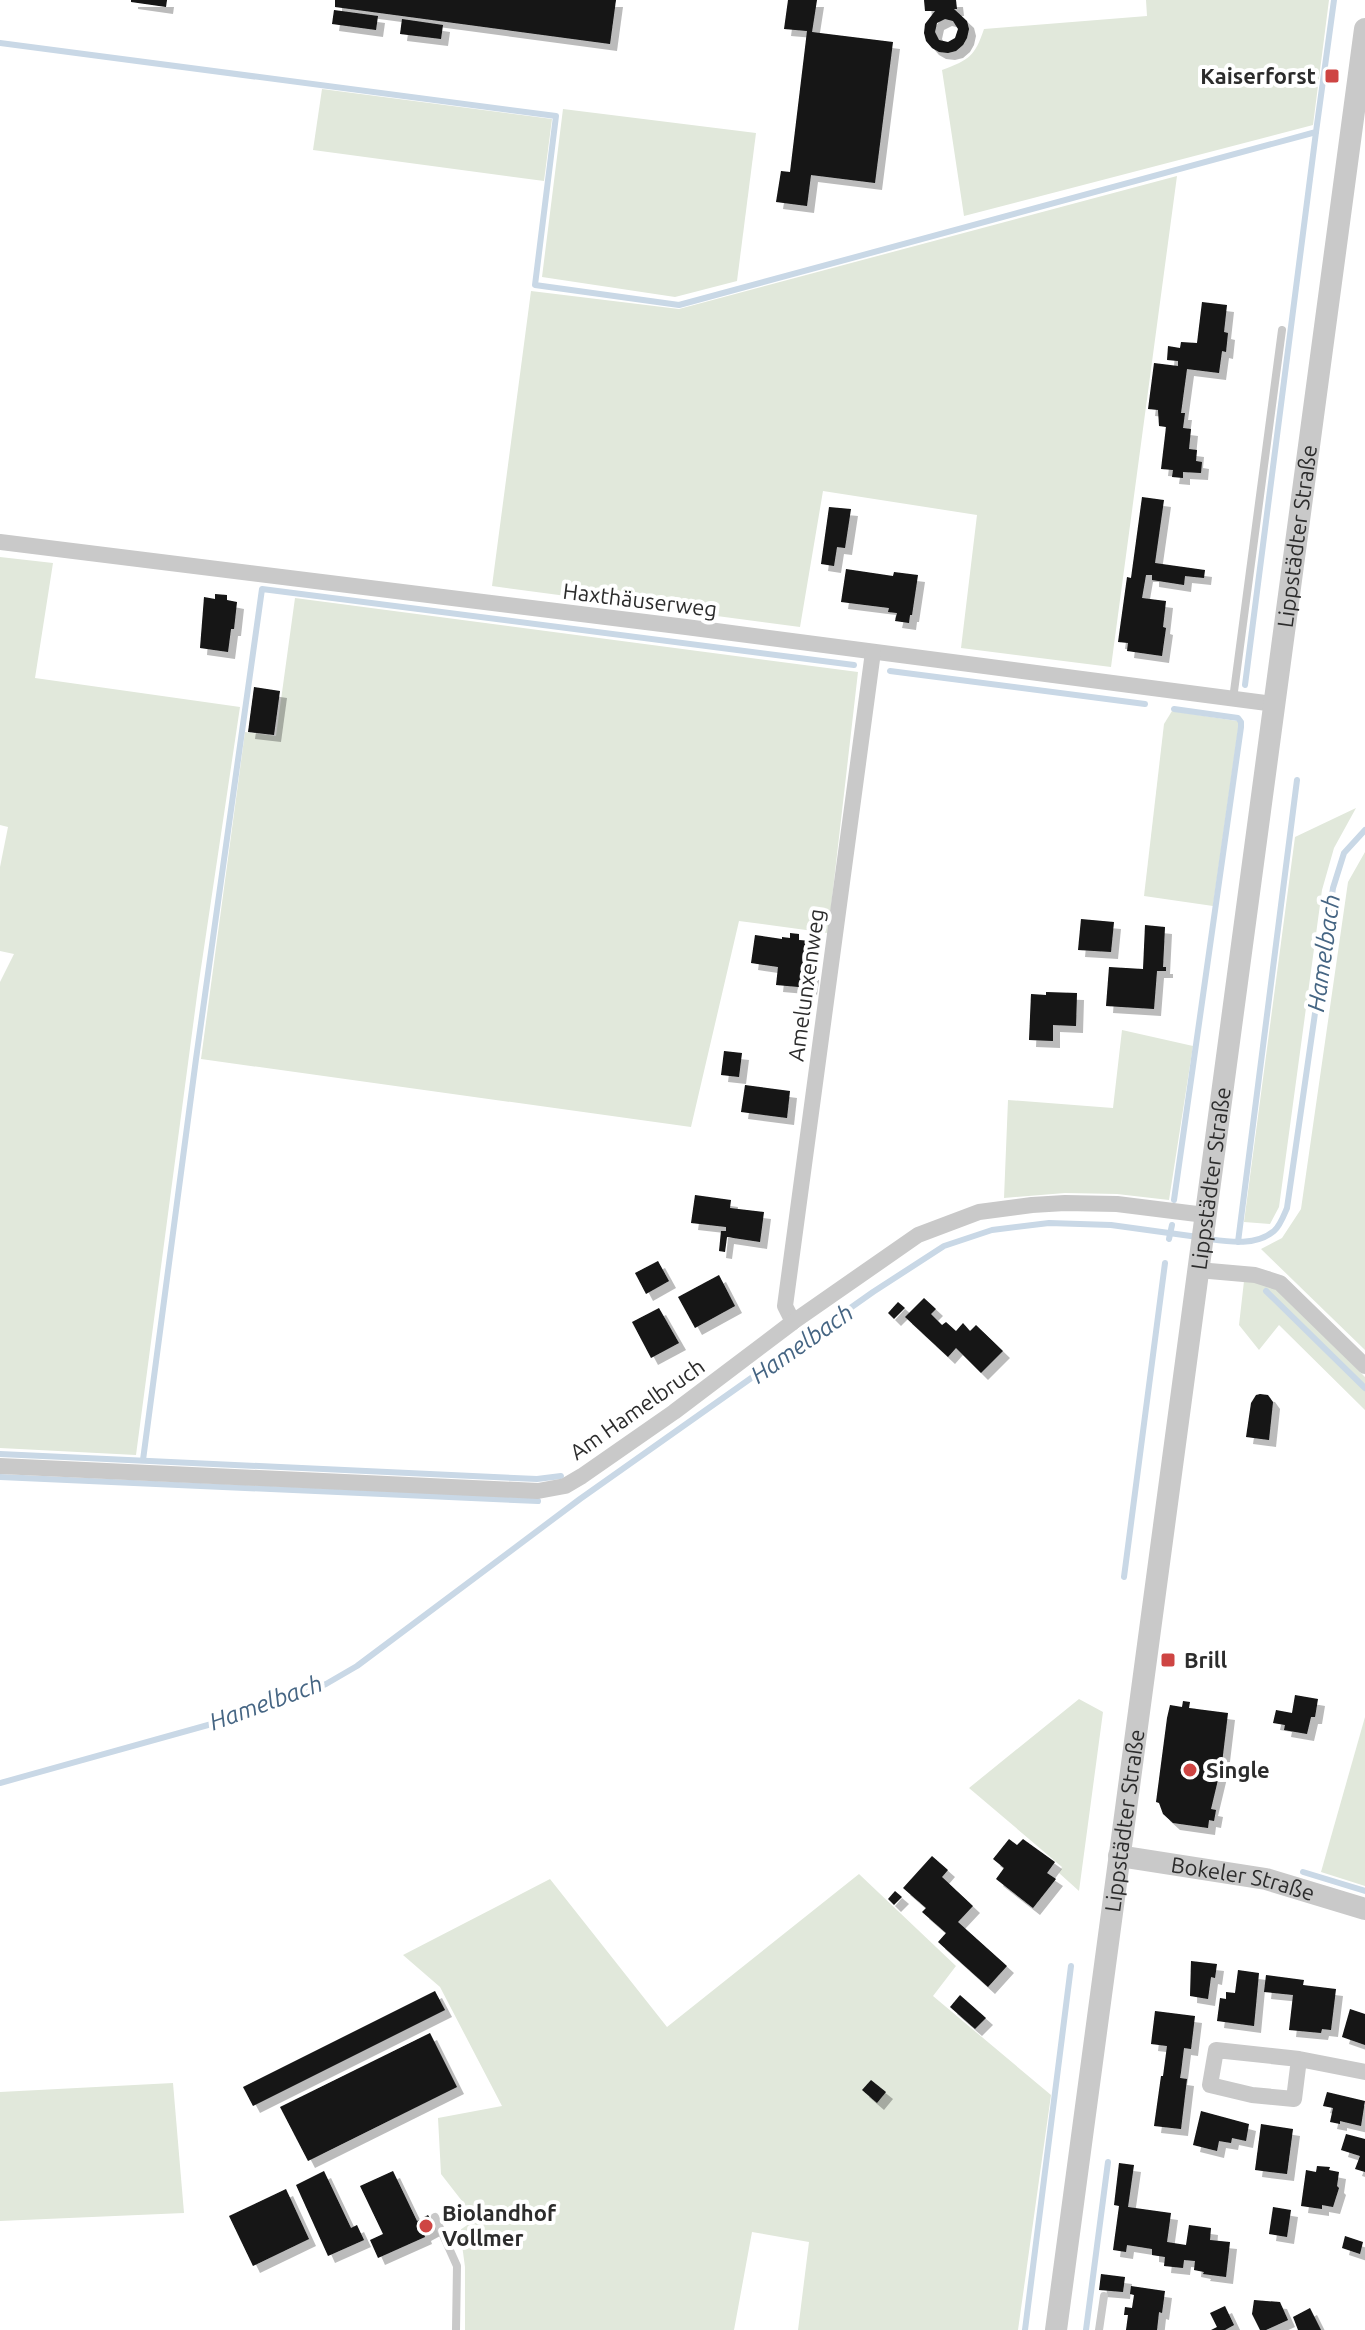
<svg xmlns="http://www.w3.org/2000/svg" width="1365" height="2330" font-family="Ubuntu,sans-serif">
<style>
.green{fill:#e1e8db}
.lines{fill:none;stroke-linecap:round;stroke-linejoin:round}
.stream{stroke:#c9d8e6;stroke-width:6}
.building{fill:#131313;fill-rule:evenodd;filter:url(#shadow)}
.service{stroke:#c9c9c9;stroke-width:8}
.minor{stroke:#c9c9c9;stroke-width:16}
.tertiary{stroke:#c9c9c9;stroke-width:22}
.poi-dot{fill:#ce4543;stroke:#fff;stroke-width:3}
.labels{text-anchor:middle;stroke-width:8;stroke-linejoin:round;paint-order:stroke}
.poi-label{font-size:22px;font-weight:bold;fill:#2c2c2c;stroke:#fff;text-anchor:start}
.street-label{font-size:22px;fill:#2c2c2c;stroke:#fff}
.water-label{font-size:24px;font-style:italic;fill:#456583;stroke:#fff}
</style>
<defs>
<filter id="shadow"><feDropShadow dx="7" dy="7" stdDeviation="0" flood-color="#0004"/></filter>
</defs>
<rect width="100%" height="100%" fill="#fff"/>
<g class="green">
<path d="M1146,0H1329L1313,125L964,216L942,70C969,60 975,56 984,29L1147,16Z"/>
<polygon points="322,89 552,119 544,181 313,150"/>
<polygon points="563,109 756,133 737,281 675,297 542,277"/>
<polygon points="1177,176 1111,667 961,648 977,515 823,491 800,627 492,586 531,291 679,309"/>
<polygon points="0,557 53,563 35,678 240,707 198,988 136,1455 0,1448 0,982 14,954 0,951 0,867 8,827 0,825"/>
<polygon points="295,598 858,672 828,933 739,921 691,1127 201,1059 245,732 276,736"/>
<polygon points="1172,711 1237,721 1239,723 1213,906 1144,896 1164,724"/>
<polygon points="1356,808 1334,848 1322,890 1279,1207 1270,1224 1244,1222 1295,837"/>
<polygon points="1365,852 1365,1350 1261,1249 1282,1238 1301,1209 1348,882"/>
<polygon points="1122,1030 1193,1046 1169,1200 1117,1194 1065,1193 1004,1198 1008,1100 1113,1108"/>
<polygon points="1244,1281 1254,1281 1279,1290 1365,1377 1365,1410 1279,1325 1259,1350 1239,1325"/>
<polygon points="1079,1699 1103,1712 1079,1891 1059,1873 1062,1867 969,1788"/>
<polygon points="1365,1717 1365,1886 1321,1872"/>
<polygon points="859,1874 956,1966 933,1996 1051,2095 1018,2330 798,2330 809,2242 752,2232 734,2330 465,2330 465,2267 460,2230 476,2219 441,2174 438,2118 502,2106 440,1987 403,1955 550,1879 667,2027"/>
<polygon points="173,2083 184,2213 0,2221 0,2092"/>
</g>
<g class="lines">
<g class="stream">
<polyline points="0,43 556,116 535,285 679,305 1316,132 1334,0"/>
<polyline points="890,671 1145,704"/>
<polyline points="1245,685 1316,132"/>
<polyline points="1174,1200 1241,727 1241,722 1238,718 1174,709"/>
<polyline points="1169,1239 1172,1225"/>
<path d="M1209,1239C1230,1242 1256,1246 1274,1231C1280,1226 1284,1215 1287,1208L1333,888L1344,853L1365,830"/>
<polyline points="1238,1242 1297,780"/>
<polyline points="1266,1291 1365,1388"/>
<polyline points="0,1454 537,1479 561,1476"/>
<polyline points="143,1460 196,1059 262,589 854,665"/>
<polyline points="0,1477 538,1501"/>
<polyline points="1124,1577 1165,1263"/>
<polyline points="0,1783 251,1713 303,1694 326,1684 357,1666 580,1499 873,1292 944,1246 992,1230 1049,1223 1111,1225 1198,1237"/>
<polyline points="1303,1872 1365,1891"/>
<polyline points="1025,2330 1071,1966"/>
<polyline points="1086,2330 1108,2162"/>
</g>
</g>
<g class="building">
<polygon points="131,0 167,0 166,7 131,2"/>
<polygon points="335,0 616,0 610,44 335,7"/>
<polygon points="788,0 817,0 812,32 893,42 875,183 811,175 807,206 776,202 781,171 790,172 807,31 784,29"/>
<path d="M924,0H956L957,9H954L967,21L969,29L967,38L963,45L956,51L948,53L939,52L932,48L926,41L924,33L925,24L935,11H925ZM945,19L953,21L958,29L955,38L948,42L939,40L935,32L937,23Z"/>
<polygon points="334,10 378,16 376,30 332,24"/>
<polygon points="402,19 443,25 441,39 400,34"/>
<polygon points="1202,302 1227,305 1224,332 1228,333 1226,352 1222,351 1219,373 1187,369 1181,413 1185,413 1183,428 1191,429 1189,449 1197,450 1196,461 1202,462 1201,473 1183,472 1183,478 1172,477 1173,470 1161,469 1166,427 1159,426 1158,410 1148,409 1154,363 1178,366 1178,361 1167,360 1168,346 1180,348 1181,342 1197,343"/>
<polygon points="1142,497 1164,500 1155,563 1205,570 1204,578 1185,576 1184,585 1152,580 1152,575 1146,575 1142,598 1166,601 1163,627 1166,628 1162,656 1127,651 1128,643 1118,642 1127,577 1131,578"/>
<polygon points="829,507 851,509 845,548 837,547 834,566 821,564"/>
<polygon points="846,569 893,576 894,572 918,575 912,615 910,615 909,623 895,621 897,613 888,612 889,608 841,602"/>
<polygon points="215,594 227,595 227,600 237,602 234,629 231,629 228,652 200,648 204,597 215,599"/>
<polygon points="254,687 280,691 274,735 248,732"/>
<polygon points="1081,919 1114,922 1111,952 1078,950"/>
<polygon points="1145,925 1165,927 1163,967 1166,967 1166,971 1157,971 1154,1009 1106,1006 1109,967 1143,969"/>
<polygon points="790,933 799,934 799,940 811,941 806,972 812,973 810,988 776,985 778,967 751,963 755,935 782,939 782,937 790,938"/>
<polygon points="1046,992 1077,993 1076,1026 1053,1025 1053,1041 1029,1040 1031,994 1046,995"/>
<polygon points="724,1051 742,1053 739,1077 721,1075"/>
<polygon points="745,1085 790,1091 787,1118 741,1112"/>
<polygon points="695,1195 731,1200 730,1208 764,1212 760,1242 727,1237 725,1252 719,1251 721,1231 726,1231 726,1227 691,1223"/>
<polygon points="658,1261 669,1281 646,1294 635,1273"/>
<polygon points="719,1275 735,1306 695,1328 678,1297"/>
<polygon points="924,1298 936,1309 931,1314 942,1325 946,1322 956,1331 963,1323 970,1331 976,1325 1003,1351 981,1373 956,1348 948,1357 905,1317"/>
<polygon points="898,1302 905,1308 894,1319 888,1313"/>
<polygon points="659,1308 679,1343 651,1358 632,1322"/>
<polygon points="1260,1394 1268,1395 1273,1402 1269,1440 1246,1437 1251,1403 1256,1395"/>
<polygon points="1295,1695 1318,1699 1315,1717 1311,1717 1307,1734 1284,1730 1285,1725 1273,1723 1276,1710 1292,1713"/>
<polygon points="1183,1701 1190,1702 1189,1708 1228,1713 1222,1763 1211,1809 1216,1810 1214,1821 1209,1820 1208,1828 1173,1823 1163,1814 1159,1803 1156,1802 1167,1718 1170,1705 1182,1707"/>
<polygon points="1009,1839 1017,1845 1023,1839 1055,1862 1047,1873 1056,1879 1033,1908 996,1879 1004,1868 993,1859"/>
<polygon points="932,1856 948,1870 942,1877 973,1906 958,1922 1007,1966 988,1987 938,1942 946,1933 922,1912 926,1908 903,1888"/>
<polygon points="895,1891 902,1897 894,1905 888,1899"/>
<polygon points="1191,1961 1217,1964 1215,1978 1211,1977 1208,1999 1190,1996"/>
<polygon points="1238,1970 1259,1973 1254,2026 1217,2021 1220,1998 1226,1999 1226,1992 1235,1993"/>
<polygon points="1266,1975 1304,1980 1303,1985 1336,1989 1331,2030 1322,2029 1321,2033 1289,2030 1293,1995 1264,1992"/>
<polygon points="435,1991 445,2010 253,2106 243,2087"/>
<polygon points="960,1995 986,2018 975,2029 950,2007"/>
<polygon points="1350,2009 1365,2014 1365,2045 1342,2037"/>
<polygon points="1155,2011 1195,2016 1191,2049 1184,2048 1181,2072 1180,2078 1187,2079 1181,2129 1154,2126 1161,2076 1163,2076 1167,2046 1151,2044"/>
<polygon points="430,2033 457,2087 308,2161 280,2107"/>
<polygon points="871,2080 886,2092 877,2103 862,2090"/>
<polygon points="1327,2092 1365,2101 1361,2126 1340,2121 1340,2124 1330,2122 1333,2108 1323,2106"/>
<polygon points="1201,2111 1249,2124 1246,2141 1232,2138 1231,2143 1219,2141 1217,2151 1193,2145"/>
<polygon points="1261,2124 1293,2129 1287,2174 1255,2170"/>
<polygon points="1346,2134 1365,2139 1365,2172 1355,2169 1360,2156 1341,2150"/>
<polygon points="1119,2163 1134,2165 1128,2207 1171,2213 1167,2242 1186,2245 1189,2225 1211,2228 1210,2240 1230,2242 1226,2277 1203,2274 1204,2272 1194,2270 1195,2261 1184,2260 1183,2268 1164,2266 1165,2257 1152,2255 1152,2249 1127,2245 1126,2252 1113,2250 1119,2206 1114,2205"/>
<polygon points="1317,2166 1330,2167 1329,2170 1339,2172 1337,2186 1339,2188 1333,2207 1322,2205 1322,2209 1301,2206 1306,2170 1316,2172"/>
<polygon points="324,2171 351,2228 357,2225 364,2240 328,2256 296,2185"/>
<polygon points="393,2171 417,2221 428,2215 435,2228 424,2234 425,2237 378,2258 370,2240 383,2234 360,2186"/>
<polygon points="286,2189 309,2239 253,2266 229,2216"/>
<polygon points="1273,2207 1291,2210 1287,2237 1269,2234"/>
<polygon points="1345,2236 1363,2242 1360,2254 1342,2248"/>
<polygon points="1101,2274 1125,2277 1123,2292 1099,2290"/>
<polygon points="1131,2286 1165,2291 1162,2313 1159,2312 1157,2330 1126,2330 1128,2315 1124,2315 1125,2307 1132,2308 1134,2295 1130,2294"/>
<polygon points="1254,2300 1280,2302 1288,2320 1266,2330 1260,2330 1252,2314"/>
<polygon points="1225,2306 1234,2325 1225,2330 1211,2330 1217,2327 1210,2313"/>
<polygon points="1310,2308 1321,2330 1298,2330 1293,2317"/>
</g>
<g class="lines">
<g class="service">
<polyline points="1233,699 1282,330"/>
<polyline points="435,2217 457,2266 456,2330"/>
<polyline points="1099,2330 1104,2296"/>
</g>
<g class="minor">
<polyline points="0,542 686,627 1274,704"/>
<polyline points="1198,1270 1255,1275 1280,1283 1365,1366"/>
<polyline points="793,1322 785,1306 873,652"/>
<polyline points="0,1466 538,1491 565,1486 582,1476 674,1412 793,1322 918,1235 979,1212 1032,1205 1065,1203 1117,1204 1205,1215"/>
<polyline points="1299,2059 1294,2099 1252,2095 1210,2085 1216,2050 1299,2059 1365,2072"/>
</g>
<g class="tertiary">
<path id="s1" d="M1119,1856L1266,1879L1365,1909"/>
<path id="s2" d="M1056,2330L1365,29"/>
</g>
</g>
<g class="poi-dot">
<rect x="1324" y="68" width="16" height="16" rx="4"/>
<rect x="1160" y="1652" width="16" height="16" rx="4"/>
<circle cx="1190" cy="1770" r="8"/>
<circle cx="426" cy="2226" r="8"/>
</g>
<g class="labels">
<g class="poi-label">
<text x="1316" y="84" text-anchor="end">Kaiserforst</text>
<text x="1184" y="1668">Brill</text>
<text x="1206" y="1778">Single</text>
<text x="442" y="2221">Biolandhof<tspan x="442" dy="25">Vollmer</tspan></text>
</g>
<g class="street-label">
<text dy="8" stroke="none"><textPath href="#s2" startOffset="1810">Lippstädter Straße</textPath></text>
<text transform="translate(640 600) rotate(7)" y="8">Haxthäuserweg</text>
<text transform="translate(806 985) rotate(-82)" y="8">Amelunxenweg</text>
<text dy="8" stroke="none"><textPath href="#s2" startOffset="1162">Lippstädter Straße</textPath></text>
<text transform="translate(637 1409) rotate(-35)" y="8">Am Hamelbruch</text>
<text dy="8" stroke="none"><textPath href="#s2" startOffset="514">Lippstädter Straße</textPath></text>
<text dy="8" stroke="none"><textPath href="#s1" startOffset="126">Bokeler Straße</textPath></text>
</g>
<g class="water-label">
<text transform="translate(1324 953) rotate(-82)" y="8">Hamelbach</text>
<text transform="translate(802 1344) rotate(-35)" y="8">Hamelbach</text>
<text transform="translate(266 1703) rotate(-20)" y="8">Hamelbach</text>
</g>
</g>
</svg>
